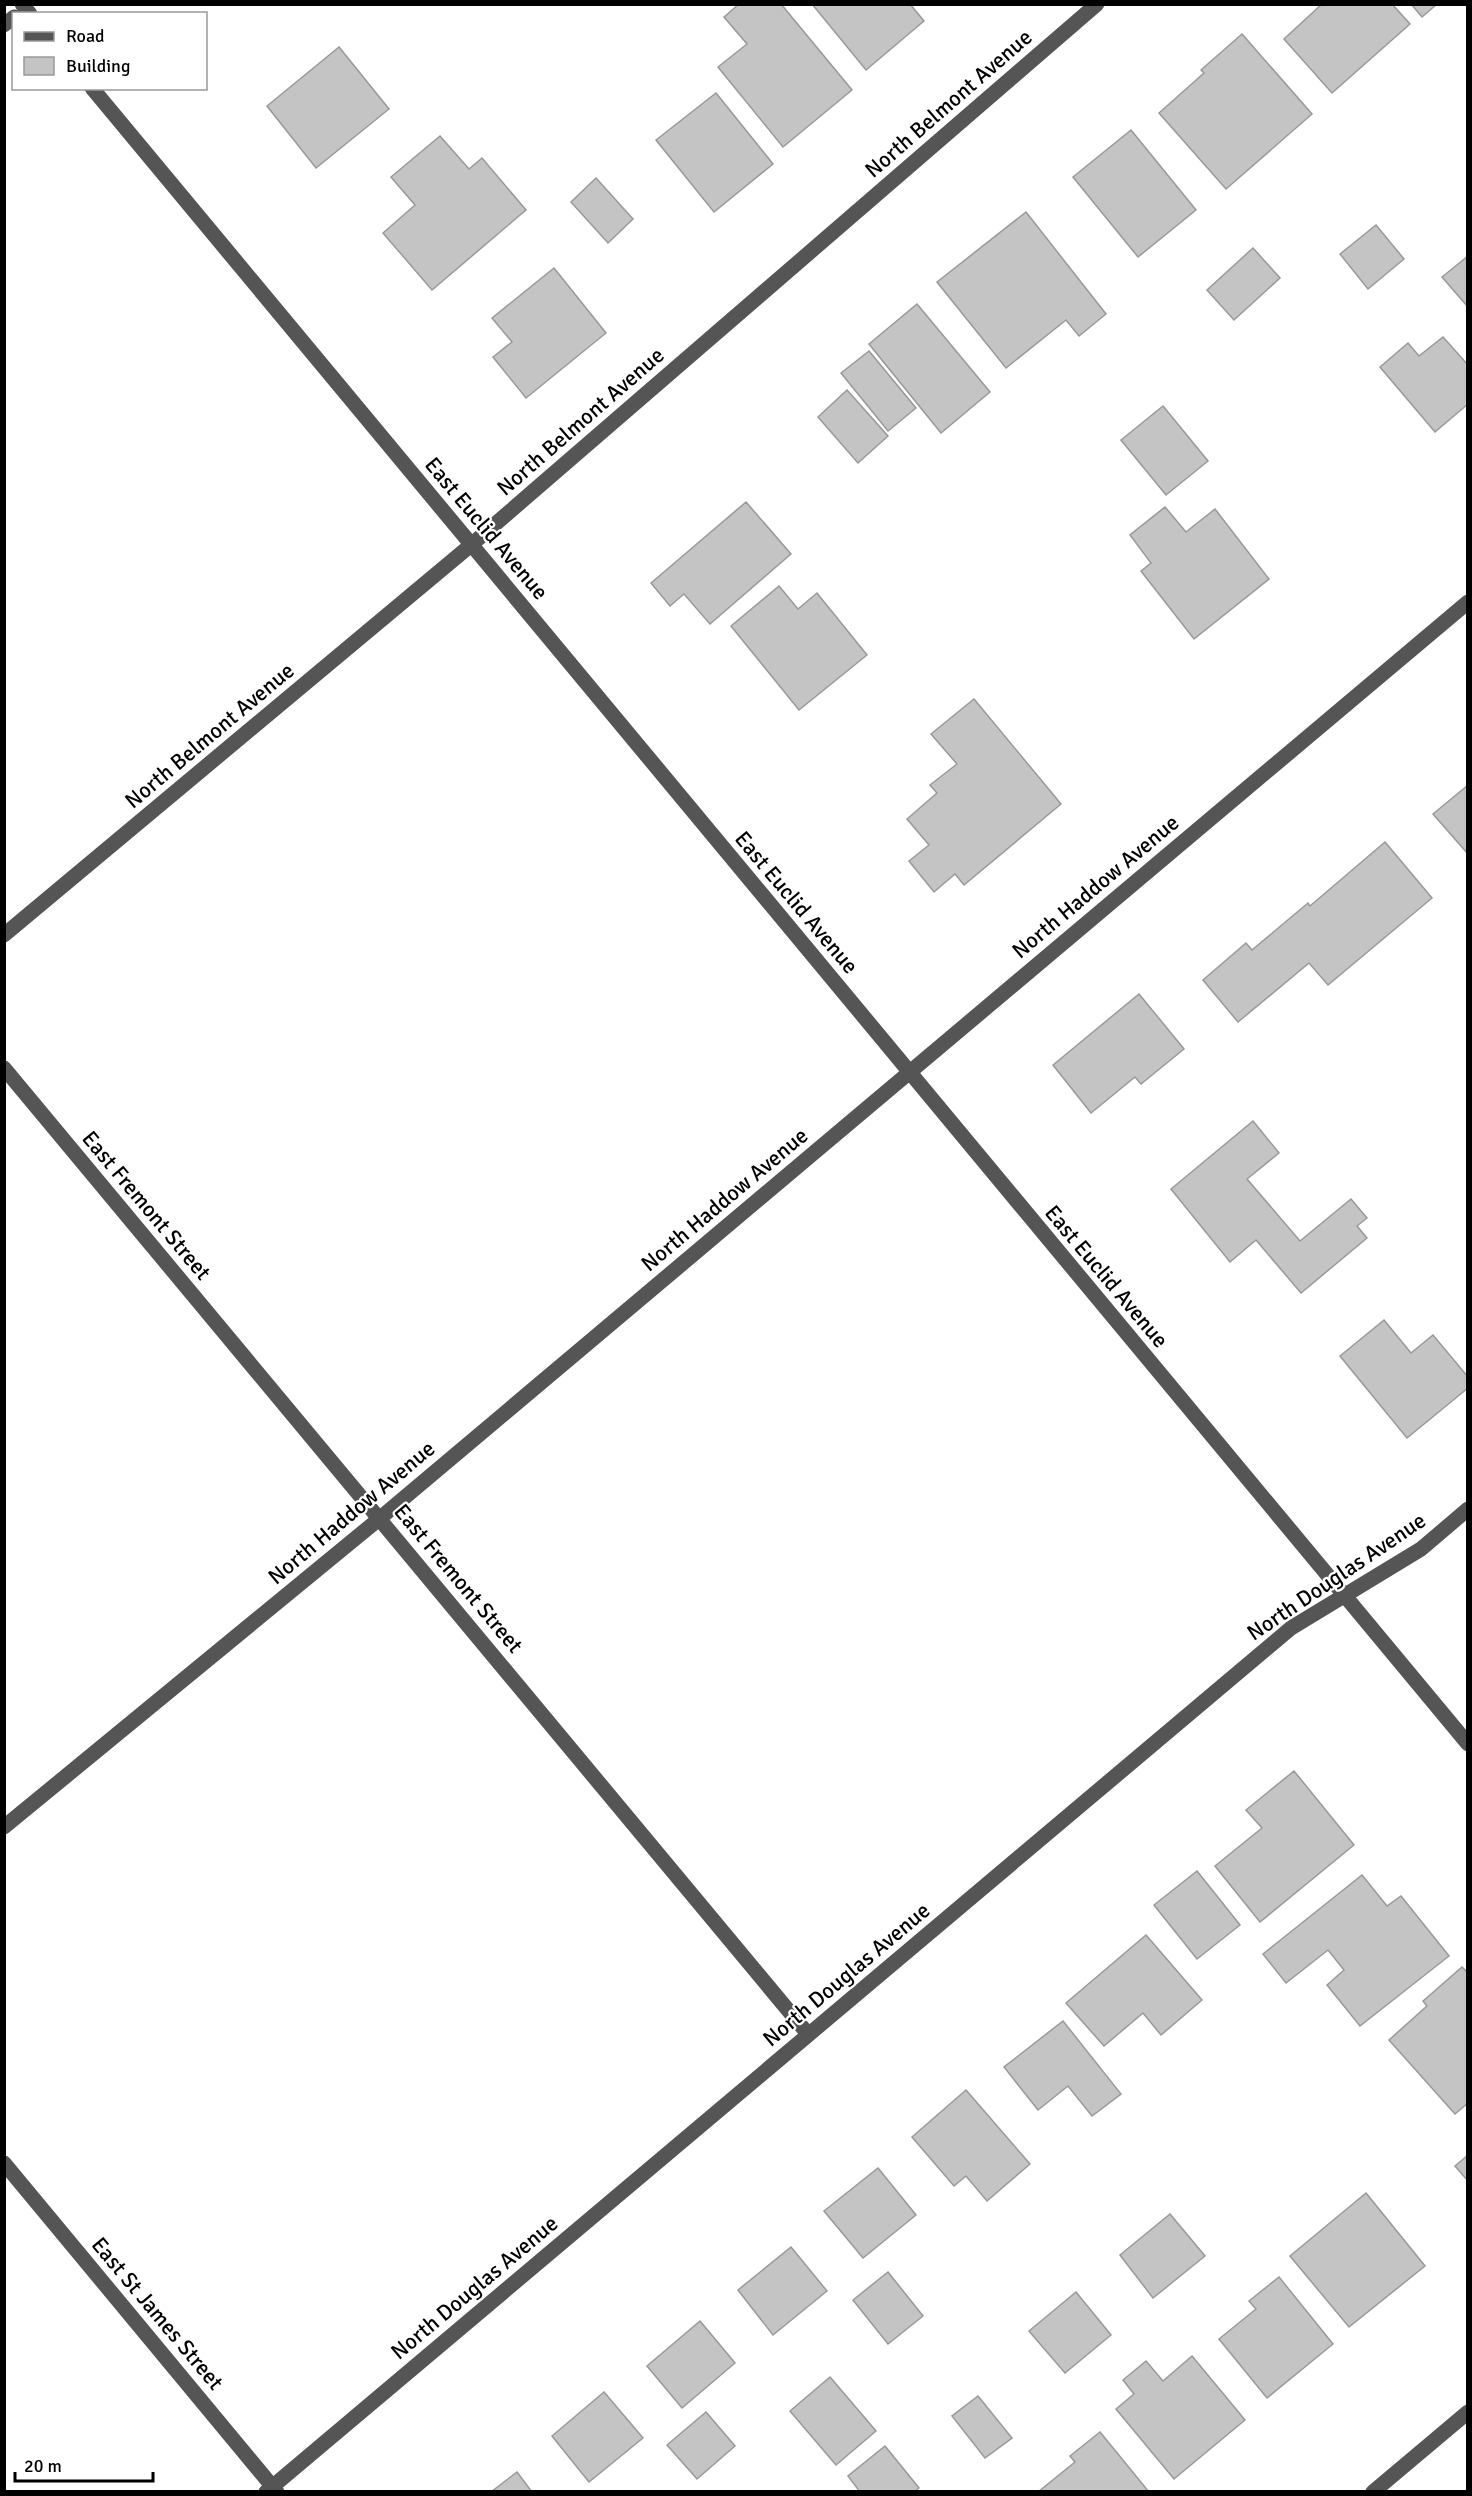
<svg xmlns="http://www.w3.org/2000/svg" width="1472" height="2496" font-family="Signika,sans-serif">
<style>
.building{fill:#c4c4c4;stroke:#999;stroke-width:1.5}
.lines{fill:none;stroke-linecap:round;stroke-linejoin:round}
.minor{stroke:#555;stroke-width:15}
.labels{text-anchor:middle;stroke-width:4.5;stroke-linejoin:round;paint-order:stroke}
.street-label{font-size:22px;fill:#000;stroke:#fff}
</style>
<rect width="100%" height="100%" fill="#fff"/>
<g class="building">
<polygon points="739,4 781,4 852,90 783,147 718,67 747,44 724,17"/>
<polygon points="812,4 910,4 924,21 866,70"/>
<polygon points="1322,4 1392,4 1410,24 1332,93 1284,39"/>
<polygon points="1411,4 1437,4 1422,17"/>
<polygon points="1242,34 1312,114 1226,189 1159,113 1204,73 1201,70"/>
<polygon points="339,47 389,109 316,168 267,106"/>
<polygon points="716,93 773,164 714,212 656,140"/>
<polygon points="1131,130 1196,210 1138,257 1073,177"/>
<polygon points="440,136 469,169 482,158 526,210 432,290 383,233 415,205 391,177"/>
<polygon points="596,178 633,219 608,243 571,202"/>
<polygon points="1026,212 1106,314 1079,336 1066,320 1006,368 937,282"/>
<polygon points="1376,225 1404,259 1368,289 1340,254"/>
<polygon points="1253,248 1280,278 1234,320 1207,290"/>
<polygon points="1468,256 1468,307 1442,277"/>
<polygon points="554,268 606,333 526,398 493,357 512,342 492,318"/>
<polygon points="917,304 990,392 941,433 869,344"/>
<polygon points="1443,337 1468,365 1468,404 1435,432 1380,367 1408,343 1419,356"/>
<polygon points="869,351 916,408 888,431 841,373"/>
<polygon points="847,390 888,436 858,463 818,417"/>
<polygon points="1163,406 1208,461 1166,495 1121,440"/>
<polygon points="746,502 791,554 710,624 684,594 670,606 651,583"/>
<polygon points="1165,507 1186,532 1215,509 1269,579 1194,639 1141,571 1151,563 1130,535"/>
<polygon points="779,586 798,609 817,593 867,655 799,710 731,626"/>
<polygon points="974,699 1061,804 964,885 955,874 934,892 909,861 929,845 907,819 937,793 930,785 957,764 931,734"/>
<polygon points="1468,785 1468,854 1433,814"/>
<polygon points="1385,842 1432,898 1328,985 1309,963 1238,1022 1203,980 1246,943 1252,950 1308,903 1310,906"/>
<polygon points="1139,994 1184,1049 1141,1084 1135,1077 1091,1113 1053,1065"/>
<polygon points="1253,1121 1279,1153 1247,1179 1300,1241 1351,1199 1367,1218 1357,1226 1367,1238 1301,1293 1256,1240 1230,1262 1171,1189"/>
<polygon points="1384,1320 1411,1353 1433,1335 1468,1377 1468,1388 1407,1438 1340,1356"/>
<polygon points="1294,1771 1354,1845 1260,1922 1215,1866 1262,1828 1246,1810"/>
<polygon points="1197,1871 1240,1925 1197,1959 1154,1905"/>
<polygon points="1362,1875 1387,1906 1401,1896 1449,1956 1360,2026 1327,1985 1344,1970 1328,1950 1286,1983 1263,1954"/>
<polygon points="1146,1935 1202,2000 1161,2035 1143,2013 1104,2046 1066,2003"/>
<polygon points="1462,1967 1468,1973 1468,2103 1455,2114 1389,2040 1427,2006 1423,2001"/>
<polygon points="1063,2021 1121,2094 1092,2116 1068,2086 1038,2110 1004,2067"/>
<polygon points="966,2090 1030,2164 987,2201 966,2176 954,2186 912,2137"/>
<polygon points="1468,2155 1468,2181 1455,2166"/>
<polygon points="878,2168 916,2215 863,2258 824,2211"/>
<polygon points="1366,2193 1425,2266 1349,2327 1290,2256"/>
<polygon points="1170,2214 1205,2256 1153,2298 1120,2255"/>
<polygon points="791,2247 827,2291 773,2335 738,2290"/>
<polygon points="888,2272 923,2316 888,2344 853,2300"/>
<polygon points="1279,2277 1333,2344 1267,2398 1219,2339 1256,2309 1249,2301"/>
<polygon points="1076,2292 1111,2335 1065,2373 1029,2331"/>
<polygon points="700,2321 735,2363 682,2408 647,2366"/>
<polygon points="1192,2356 1245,2420 1174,2479 1116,2409 1134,2394 1123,2380 1146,2361 1163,2381"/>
<polygon points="830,2377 876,2431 836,2465 790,2411"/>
<polygon points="604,2392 643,2438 589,2482 552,2436"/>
<polygon points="978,2396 1012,2438 985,2458 952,2416"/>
<polygon points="706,2412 735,2446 697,2479 667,2445"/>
<polygon points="1100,2432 1149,2492 1038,2492 1075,2462 1070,2456"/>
<polygon points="885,2446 919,2488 914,2492 860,2492 848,2476"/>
<polygon points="517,2472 532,2492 491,2492"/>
</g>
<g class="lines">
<g class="minor">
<polyline points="22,4 30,14"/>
<polyline points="4,25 14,17"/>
<polyline points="92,88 1468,1744"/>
<polyline points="4,935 471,545 1097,4"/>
<polyline points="4,1068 808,2034"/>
<polyline points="4,1827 379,1519 1468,602"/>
<polyline points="4,2163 277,2492"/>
<polyline points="266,2492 1291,1628 1421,1549 1468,1509"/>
<polyline points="1373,2492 1468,2412"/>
</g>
</g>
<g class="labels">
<g class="street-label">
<text transform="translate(948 103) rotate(-41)" y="8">North Belmont Avenue</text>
<text transform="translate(580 421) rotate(-41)" y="8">North Belmont Avenue</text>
<text transform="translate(487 528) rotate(50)" y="8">East Euclid Avenue</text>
<text transform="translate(209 735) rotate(-40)" y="8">North Belmont Avenue</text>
<text transform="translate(1095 886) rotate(-40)" y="8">North Haddow Avenue</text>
<text transform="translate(797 902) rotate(50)" y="8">East Euclid Avenue</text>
<text transform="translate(724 1199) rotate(-40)" y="8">North Haddow Avenue</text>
<text transform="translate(147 1205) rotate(50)" y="8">East Fremont Street</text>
<text transform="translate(1107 1276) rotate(50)" y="8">East Euclid Avenue</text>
<text transform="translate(351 1512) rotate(-40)" y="8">North Haddow Avenue</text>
<text transform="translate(1336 1576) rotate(-34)" y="8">North Douglas Avenue</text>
<text transform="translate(459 1578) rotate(50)" y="8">East Fremont Street</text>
<text transform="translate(846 1974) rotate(-40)" y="8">North Douglas Avenue</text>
<text transform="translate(474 2287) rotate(-40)" y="8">North Douglas Avenue</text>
<text transform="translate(158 2313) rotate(50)" y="8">East St James Street</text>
</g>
</g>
<rect width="1472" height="2496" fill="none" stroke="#000000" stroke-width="12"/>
<rect x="12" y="12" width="195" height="78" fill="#ffffff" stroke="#999999" stroke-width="1.5"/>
<rect x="24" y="32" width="30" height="9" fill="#555555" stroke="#999999" stroke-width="1.5"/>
<text x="66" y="42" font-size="18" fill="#000000">Road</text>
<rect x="24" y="57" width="30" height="18" fill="#c4c4c4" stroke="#999999" stroke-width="1.5"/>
<text x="66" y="72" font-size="18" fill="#000000">Building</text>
<path d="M15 2472v9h138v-9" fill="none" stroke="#000000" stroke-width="3"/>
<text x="24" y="2472" font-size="18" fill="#000000" stroke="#ffffff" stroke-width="4.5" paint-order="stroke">20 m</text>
</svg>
